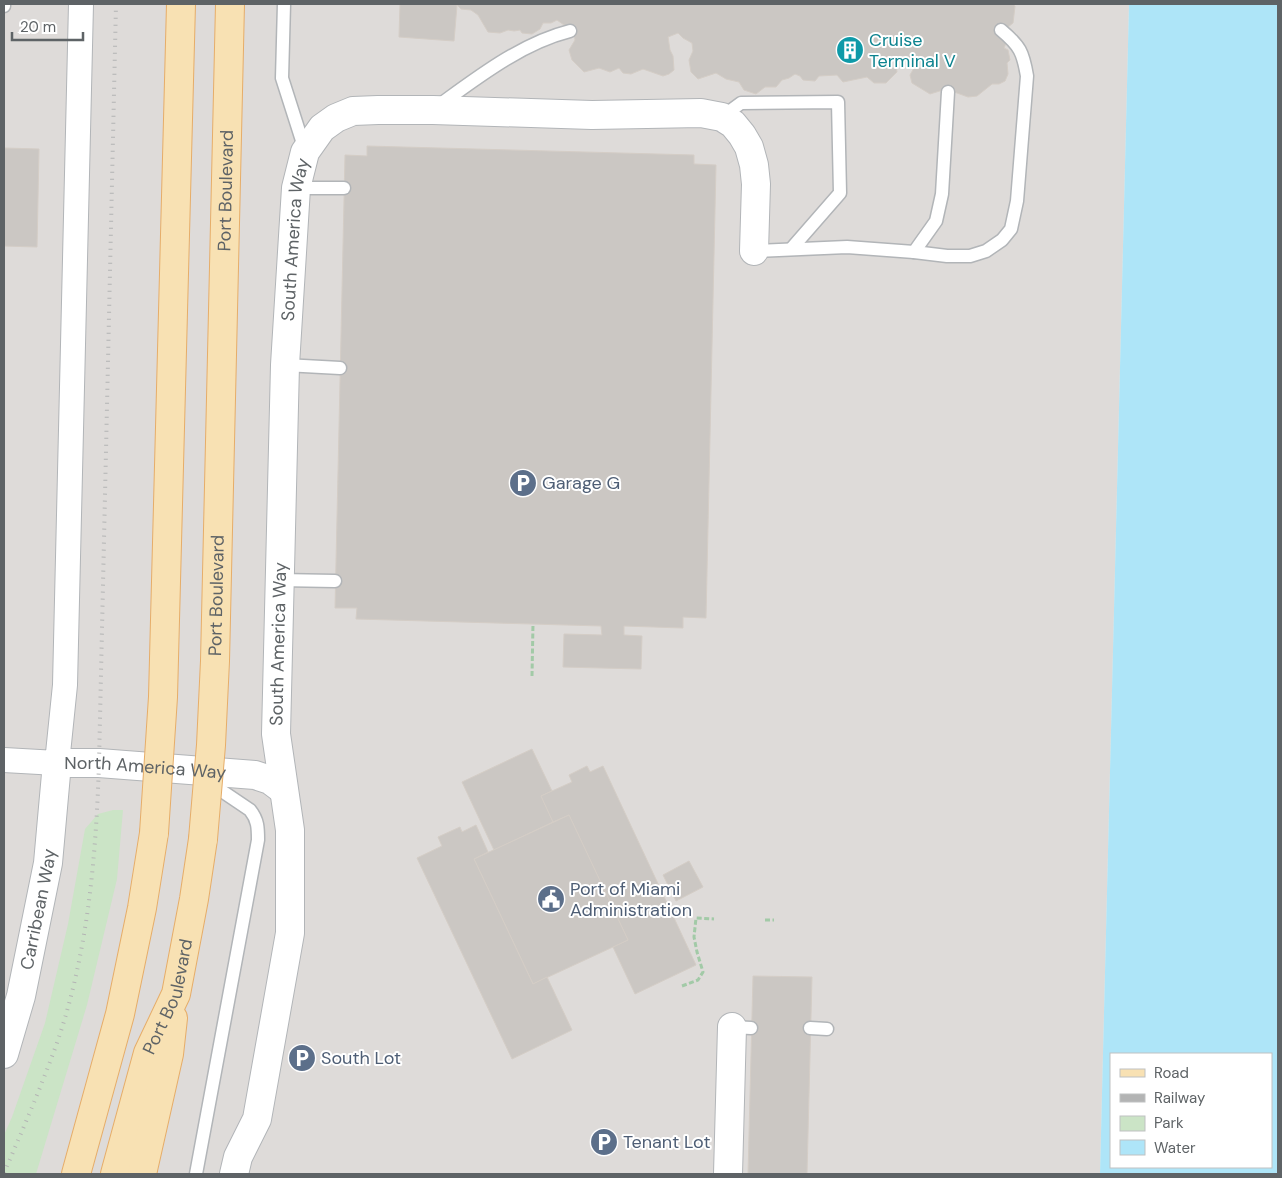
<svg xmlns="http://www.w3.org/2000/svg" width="1282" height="1178" font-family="'DM Sans',sans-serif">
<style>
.industrial{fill:#dedbd9}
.green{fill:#cbe4c6}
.water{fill:#aee5f8;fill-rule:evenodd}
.building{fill:#cbc7c3;stroke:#d4cdc6}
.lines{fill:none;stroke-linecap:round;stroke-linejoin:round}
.service-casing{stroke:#b2b5b8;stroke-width:15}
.minor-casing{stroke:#b2b5b8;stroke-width:26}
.tertiary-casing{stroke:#b2b5b8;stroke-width:30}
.primary-casing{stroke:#e6ad69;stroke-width:30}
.path{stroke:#a2caa7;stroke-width:3;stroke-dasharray:5 2.5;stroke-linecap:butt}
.service{stroke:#fff;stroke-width:12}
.minor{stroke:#fff;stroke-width:24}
.tertiary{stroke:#fff;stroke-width:28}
.primary{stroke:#f8e1b3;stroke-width:28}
.rail{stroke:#b3b4b4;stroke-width:4;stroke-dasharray:1 6;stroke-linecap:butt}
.primary-bridge-casing{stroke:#e6ad69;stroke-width:30;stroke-linecap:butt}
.primary-bridge{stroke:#f8e1b3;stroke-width:28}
.labels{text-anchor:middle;stroke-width:4;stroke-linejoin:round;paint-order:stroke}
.culture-label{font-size:18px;fill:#0d838f;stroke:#fff;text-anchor:start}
.street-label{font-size:18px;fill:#5e6366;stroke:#fff}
.service-label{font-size:18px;fill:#4e5e75;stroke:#fff;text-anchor:start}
</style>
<rect width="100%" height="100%" fill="#efece7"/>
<polygon class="industrial" points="4,4 1129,4 1100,1174 4,1174"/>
<polygon class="green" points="113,810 123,810 117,879 87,1005 36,1174 4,1174 4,1135 12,1117 45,1023 68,924 85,829 98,814"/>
<path class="water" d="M1129,4H1278V1174H1100ZM1111,1054H1271V1167H1111Z"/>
<g class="building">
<polygon points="400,4 1013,4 1015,6 1013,23 1008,27 1006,34 1007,41 1004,48 1008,50 1010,60 1007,63 1008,74 1005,81 999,84 992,84 977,96 968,97 946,89 930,94 912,83 910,75 914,68 912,60 906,57 900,60 896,66 897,72 886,83 874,83 867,77 843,82 837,75 819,76 815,81 803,80 800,76 795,74 789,78 782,80 776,87 765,87 756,94 744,90 739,82 726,79 716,73 698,79 691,72 689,60 693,51 692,43 683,38 678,33 668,37 670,50 673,56 674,70 669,74 663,76 643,69 631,74 623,73 619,68 610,72 599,68 584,72 572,60 569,50 575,40 573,27 564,25 557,20 551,23 543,23 540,29 532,34 522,33 520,30 514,31 508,30 500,33 488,32 478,15 471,10 461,9 457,5 454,41 399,37"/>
<polygon points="367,146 694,155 694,164 716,165 706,618 683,617 683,628 624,626 624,635 642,636 641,669 563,667 564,634 602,635 601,626 356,619 357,608 335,608 345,155 367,156"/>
<polygon points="4,148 39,149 37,247 4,246"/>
<polygon points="532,749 552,791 541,796 553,822 494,850 462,782"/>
<polygon points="587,766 590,772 603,766 696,965 635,994 613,947 628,940 569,815 553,822 541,796 572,782 569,775"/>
<polygon points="569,815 628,940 533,984 474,859"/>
<polygon points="476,825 488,852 474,859 533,984 547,977 572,1030 512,1059 417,858 442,846 438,837 460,827 462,832"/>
<polygon points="689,861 703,887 676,901 663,875"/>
<polygon points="753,976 812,977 807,1174 748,1174"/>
</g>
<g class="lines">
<g class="service-casing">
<g id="service">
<polyline points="284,4 282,78 305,150"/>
<polyline points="4,6 4,4"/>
<path d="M438,106C478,77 522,43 570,31"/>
<polyline points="722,117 741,103 838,102 840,193 792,248"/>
<polyline points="296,188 344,188"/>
<polyline points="754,251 847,247 914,252 936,221 942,194 948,92"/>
<path d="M914,252L947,256H970L986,251L1002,240L1011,229L1017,201L1027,76C1023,52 1020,46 1001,30"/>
<polyline points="285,365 340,368"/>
<polyline points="279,580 335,581"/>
<polyline points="732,1027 751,1028"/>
<polyline points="810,1028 827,1029"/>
<path d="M196,1174L258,840C258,828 258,820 250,810L207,781"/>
</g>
</g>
<g class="minor-casing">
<polyline id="minor" points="4,760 57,763 65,685 81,4"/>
</g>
<g class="tertiary-casing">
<g id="tertiary">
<path id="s1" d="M4,1054L21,996L48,863L57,763H99L255,775L270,780L282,789"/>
<path id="s2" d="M234,1174L238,1157L257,1119L290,933V830L276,734L285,365L296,188L305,152L322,128L336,118L353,111L378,110H433L592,115L701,113L722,117L733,124L742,135L749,147L754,165L756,184L754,251"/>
<polyline points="728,1174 732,1027"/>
</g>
</g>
<g class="primary-casing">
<g id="primary">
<polyline points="76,1174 120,1014 142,908 154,833"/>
<path id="s3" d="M115,1174L148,1053L176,994L194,899L203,839"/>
<polyline points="142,1174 169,1054 173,1018"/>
</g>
</g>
<g class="path">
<polyline points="532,676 533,624"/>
<polyline points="765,920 774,920"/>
<polyline points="682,986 698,980 703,972 697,952 694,937 696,918 714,919"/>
</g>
<use href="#service" class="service"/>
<use href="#minor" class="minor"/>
<use href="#tertiary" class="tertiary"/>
<use href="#primary" class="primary"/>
<path class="rail" d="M4,1173C23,1129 42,1085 58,1040C88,951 96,857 99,763L116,4"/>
<g class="primary-bridge-casing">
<g id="primary-bridge">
<polyline points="154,833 163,697 181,4"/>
<path id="s4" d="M203,839L211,745L215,661L230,4"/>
</g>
</g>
<use href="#primary-bridge" class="primary-bridge"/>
</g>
<defs>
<g id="building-disc" transform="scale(1.4375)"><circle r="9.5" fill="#0f9aa8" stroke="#fff"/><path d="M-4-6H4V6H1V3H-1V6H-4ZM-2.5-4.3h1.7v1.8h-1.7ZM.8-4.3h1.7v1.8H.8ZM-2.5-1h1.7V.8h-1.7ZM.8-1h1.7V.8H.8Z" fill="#fff"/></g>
<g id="parking-disc" transform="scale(1.4375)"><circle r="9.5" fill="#5c6f8a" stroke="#fff"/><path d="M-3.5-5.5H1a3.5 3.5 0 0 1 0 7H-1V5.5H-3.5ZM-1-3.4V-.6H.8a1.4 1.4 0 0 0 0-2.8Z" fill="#fff"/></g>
<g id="civic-disc" transform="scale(1.4375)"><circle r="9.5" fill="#5c6f8a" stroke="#fff"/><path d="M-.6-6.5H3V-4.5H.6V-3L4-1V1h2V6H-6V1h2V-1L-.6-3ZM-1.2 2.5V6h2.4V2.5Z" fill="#fff"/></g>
</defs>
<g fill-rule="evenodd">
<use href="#building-disc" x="850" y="50"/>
<use href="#parking-disc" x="523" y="483"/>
<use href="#civic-disc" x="551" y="899"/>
<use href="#parking-disc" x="302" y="1058"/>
<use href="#parking-disc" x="604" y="1142"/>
</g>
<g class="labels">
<g class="culture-label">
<text x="869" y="46">Cruise<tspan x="869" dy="21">Terminal V</tspan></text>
</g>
<g class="street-label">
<text dy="6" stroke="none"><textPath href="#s4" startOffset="649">Port Boulevard</textPath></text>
<text dy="6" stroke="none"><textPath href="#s2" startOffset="944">South America Way</textPath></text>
<text dy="6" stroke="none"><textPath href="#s4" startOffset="244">Port Boulevard</textPath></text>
<text dy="6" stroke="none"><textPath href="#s2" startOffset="539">South America Way</textPath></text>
<text dy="6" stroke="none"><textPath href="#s1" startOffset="385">North America Way</textPath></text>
<text dy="6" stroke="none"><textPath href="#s1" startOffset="149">Carribean Way</textPath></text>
<text dy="6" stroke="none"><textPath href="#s3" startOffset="186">Port Boulevard</textPath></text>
</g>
<g class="service-label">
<text x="542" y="489">Garage G</text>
<text x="570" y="895">Port of Miami<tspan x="570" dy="21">Administration</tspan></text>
<text x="321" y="1064">South Lot</text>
<text x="623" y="1148">Tenant Lot</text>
</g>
</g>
<rect width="1282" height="1178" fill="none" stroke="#5e6366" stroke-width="10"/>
<rect x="1110" y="1053" width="162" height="115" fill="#ffffff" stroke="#bfc1c2"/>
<rect x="1120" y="1069" width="25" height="8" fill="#f8e1b3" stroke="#bfc1c2"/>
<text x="1154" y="1078" font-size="15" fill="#5e6366">Road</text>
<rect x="1120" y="1094" width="25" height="8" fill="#b3b4b4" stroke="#bfc1c2"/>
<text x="1154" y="1103" font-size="15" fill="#5e6366">Railway</text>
<rect x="1120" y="1116" width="25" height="15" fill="#cbe4c6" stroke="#bfc1c2"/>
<text x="1154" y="1128" font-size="15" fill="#5e6366">Park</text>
<rect x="1120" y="1140" width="25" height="15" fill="#aee5f8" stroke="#bfc1c2"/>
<text x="1154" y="1153" font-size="15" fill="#5e6366">Water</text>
<path d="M12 32v8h71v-8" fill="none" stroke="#5e6366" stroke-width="2.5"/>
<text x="20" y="32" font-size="15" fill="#5e6366" stroke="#ffffff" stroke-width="4" paint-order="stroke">20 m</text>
</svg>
